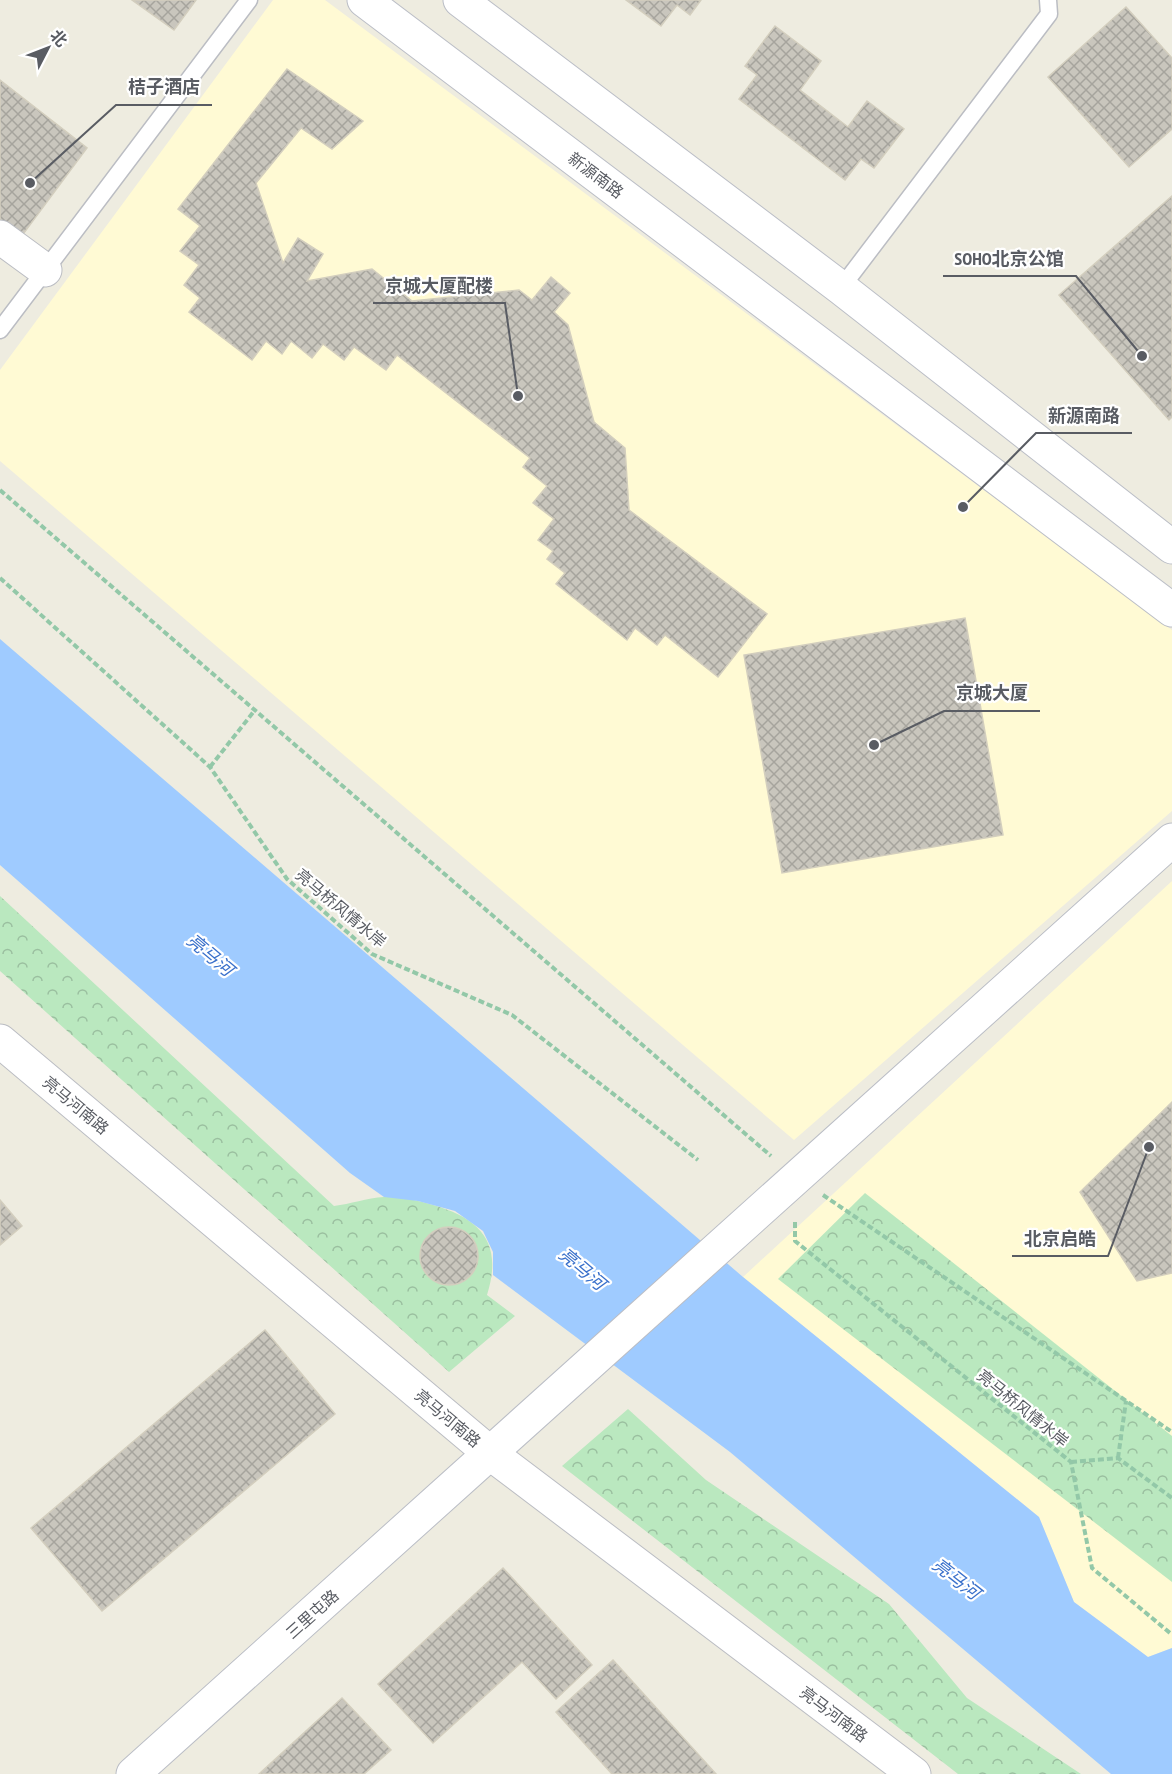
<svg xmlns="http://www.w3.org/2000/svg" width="1172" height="1774" font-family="'PT Sans Narrow','Noto Sans SC',sans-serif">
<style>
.commercial{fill:#fffad4}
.park{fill:url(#park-crowns)}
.water{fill:#9fcbff}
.building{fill:url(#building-cross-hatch);stroke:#d3cebe;stroke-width:1.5}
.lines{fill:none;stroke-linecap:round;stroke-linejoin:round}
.lane-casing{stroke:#bbbdc3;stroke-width:19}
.street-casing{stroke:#bbbdc3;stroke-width:35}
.secondary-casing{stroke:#bbbec6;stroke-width:35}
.path{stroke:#93c8a8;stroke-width:4;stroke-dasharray:6 3;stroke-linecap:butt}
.lane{stroke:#fff;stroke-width:16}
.street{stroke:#fff;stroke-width:33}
.secondary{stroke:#fff;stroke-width:33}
.labels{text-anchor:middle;stroke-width:4.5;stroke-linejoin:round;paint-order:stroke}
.street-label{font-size:16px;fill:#595c63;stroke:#fff}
.water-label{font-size:18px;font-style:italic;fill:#3970cb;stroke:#fff}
.leader{fill:none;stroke:#595c63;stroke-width:2}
.callout-dot{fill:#595c63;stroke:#fff;stroke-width:2}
.callout-label{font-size:18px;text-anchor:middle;font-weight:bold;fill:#595c63;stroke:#fff;stroke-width:4.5;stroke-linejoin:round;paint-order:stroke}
</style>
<defs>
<pattern id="park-crowns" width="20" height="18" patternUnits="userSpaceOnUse" patternTransform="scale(1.5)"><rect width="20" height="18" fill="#bae8bf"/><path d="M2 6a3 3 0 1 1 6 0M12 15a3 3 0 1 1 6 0" fill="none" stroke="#9abf9f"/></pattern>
<pattern id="building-cross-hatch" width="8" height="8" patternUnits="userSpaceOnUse" patternTransform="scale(1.5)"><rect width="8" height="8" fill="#c9c6bd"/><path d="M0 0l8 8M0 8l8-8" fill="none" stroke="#a6a49d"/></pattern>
</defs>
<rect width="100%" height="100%" fill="#eeece0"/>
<g class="commercial">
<polygon points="273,0 325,0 1172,630 1172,811 794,1140 0,461 0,370"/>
<polygon points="1172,881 1172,1648 1148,1657 1074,1602 1039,1517 743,1277"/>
</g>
<g class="park">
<path d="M0,896L334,1206C350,1204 367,1198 384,1197C400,1196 418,1201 433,1205C482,1219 503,1244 487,1295L515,1316L449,1372L0,971Z"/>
<polygon points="865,1193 1172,1436 1172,1582 778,1279"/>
<polygon points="628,1409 706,1480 889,1604 967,1698 1081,1774 958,1774 562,1466"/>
</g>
<polygon class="water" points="0,639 743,1277 1039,1517 1074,1602 1148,1657 1172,1648 1172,1774 1111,1774 730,1452 493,1275 493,1252 483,1231 455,1211 418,1201 384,1197 350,1173 0,865"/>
<g class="building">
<polygon points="132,0 196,0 174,30"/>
<polygon points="626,0 701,0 690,15 677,5 661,26"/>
<polygon points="1126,7 1172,58 1172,129 1129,167 1048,77"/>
<polygon points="775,26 821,61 800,90 848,127 867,101 904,129 874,168 861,159 845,180 739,99 757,75 745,66"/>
<polygon points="287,69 363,121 332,149 301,128 256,183 283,263 298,238 323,254 307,281 372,269 412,301 519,290 532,300 551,277 570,293 554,312 568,325 594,422 625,448 629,510 767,614 718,677 665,635 657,645 635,628 627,640 556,584 565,573 547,559 553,551 538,540 554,519 533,503 547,486 523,467 530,458 397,355 386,370 354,347 344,360 323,344 312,358 291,341 282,354 266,341 252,360 189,312 200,298 184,285 199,265 180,251 200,226 178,209"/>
<polygon points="0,80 87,148 21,237 0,219"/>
<polygon points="1172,196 1172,417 1169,420 1059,295"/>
<polygon points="965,618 1003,835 782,873 744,655"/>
<polygon points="1172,1102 1172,1273 1137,1281 1080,1192"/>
<polygon points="0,1200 22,1226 0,1245"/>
<circle cx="449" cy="1256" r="29"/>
<polygon points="265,1330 335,1414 102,1611 31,1528"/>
<polygon points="503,1568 592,1665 556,1699 522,1662 433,1743 378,1684"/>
<polygon points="613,1660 716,1774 612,1774 556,1712"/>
<polygon points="342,1698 391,1750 364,1774 259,1774"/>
</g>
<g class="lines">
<g class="lane-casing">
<g id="lane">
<polyline points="841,288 1049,14 1048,0"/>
<polyline points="0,330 249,0"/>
</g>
</g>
<g class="street-casing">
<g id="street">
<polyline points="0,237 45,270"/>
<polyline points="0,1041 491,1454 914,1774"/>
</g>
</g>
<g class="secondary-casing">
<g id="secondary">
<polyline points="364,0 1172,610"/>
<polyline points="460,0 841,288 1172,547"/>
<polyline points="133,1774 1172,840"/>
</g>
</g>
<g class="path">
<polyline points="0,490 771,1156"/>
<polyline points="0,578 210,767 287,879 372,954 512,1015 698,1160"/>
<polyline points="210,767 255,710"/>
<polyline points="823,1195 1172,1432"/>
<polyline points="795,1222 795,1241 1071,1462 1092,1568 1170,1633 1172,1632"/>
<polyline points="1118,1458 1126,1401"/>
<polyline points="1071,1462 1118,1458 1172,1498"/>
</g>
<use href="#lane" class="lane"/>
<use href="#street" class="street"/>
<use href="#secondary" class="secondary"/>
</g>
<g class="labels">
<g class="street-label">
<text transform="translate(596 175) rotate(37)" y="6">新源南路</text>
<text transform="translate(341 908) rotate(40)" y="6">亮马桥风情水岸</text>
<text transform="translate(76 1105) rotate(40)" y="6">亮马河南路</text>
<text transform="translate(1023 1408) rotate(39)" y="6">亮马桥风情水岸</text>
<text transform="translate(448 1418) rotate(40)" y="6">亮马河南路</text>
<text transform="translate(312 1614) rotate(-42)" y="6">三里屯路</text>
<text transform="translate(834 1714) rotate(37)" y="6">亮马河南路</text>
</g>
<g class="water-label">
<text transform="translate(210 955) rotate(40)" y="6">亮马河</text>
<text transform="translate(582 1269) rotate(40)" y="6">亮马河</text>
<text transform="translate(956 1579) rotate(38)" y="6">亮马河</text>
</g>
</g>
<path class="leader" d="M30 183L116 105H212M1142 356L1076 276H943M518 396L505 303H373M963 507L1036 433H1132M874 745L944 711H1040M1149 1147L1108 1256H1012"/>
<g class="callout-dot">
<circle cx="30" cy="183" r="6"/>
<circle cx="1142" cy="356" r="6"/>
<circle cx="518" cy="396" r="6"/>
<circle cx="963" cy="507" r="6"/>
<circle cx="874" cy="745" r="6"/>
<circle cx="1149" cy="1147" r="6"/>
</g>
<g class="callout-label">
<text x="164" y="93">桔子酒店</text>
<text x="1009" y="265">SOHO北京公馆</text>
<text x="439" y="292">京城大厦配楼</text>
<text x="1084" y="422">新源南路</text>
<text x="992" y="699">京城大厦</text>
<text x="1060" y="1245">北京启皓</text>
</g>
<g transform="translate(48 48) rotate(48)" stroke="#ffffff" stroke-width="4.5" paint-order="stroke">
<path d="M0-4.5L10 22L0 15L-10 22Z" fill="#595c63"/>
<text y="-9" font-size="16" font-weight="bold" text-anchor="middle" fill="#595c63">北</text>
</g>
</svg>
